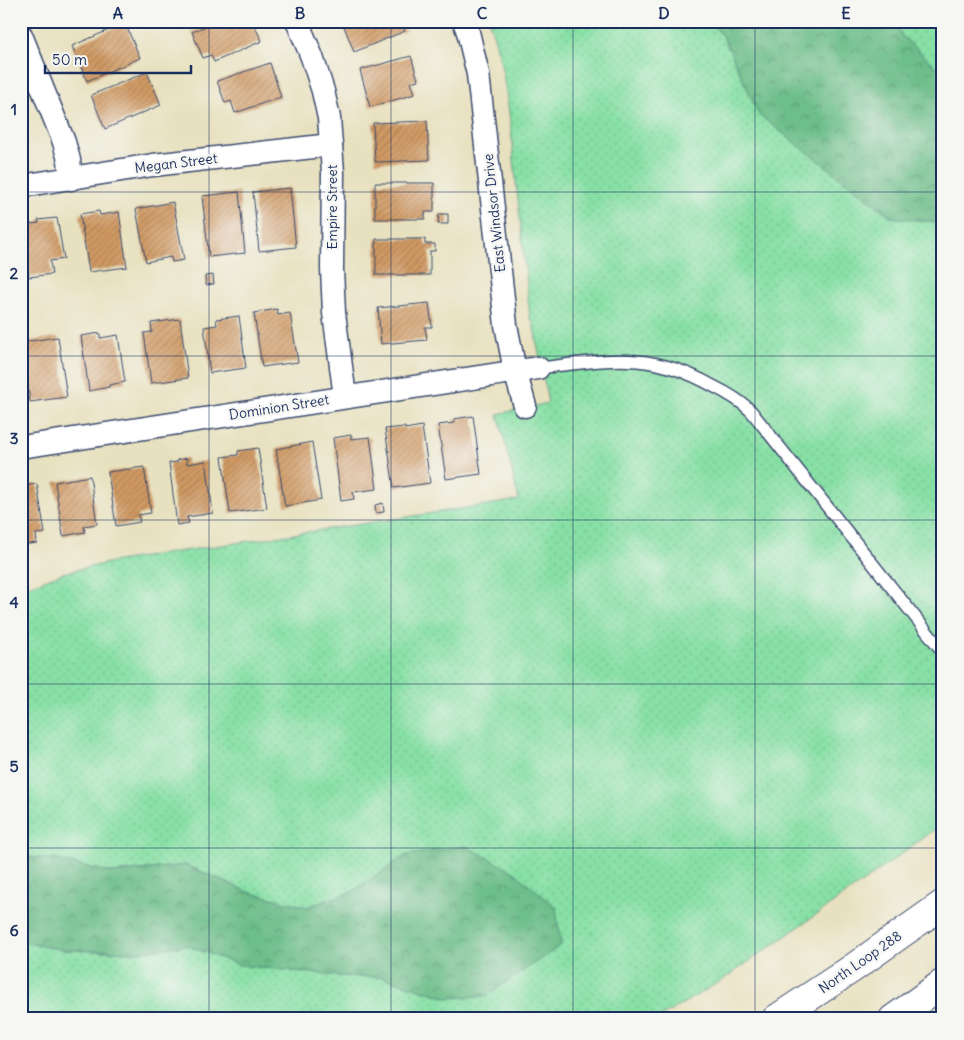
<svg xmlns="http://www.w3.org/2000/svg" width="964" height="1040" font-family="Delius,sans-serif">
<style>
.grass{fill:url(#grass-dots);stroke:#518882}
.forest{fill:url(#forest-crowns);stroke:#447674}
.building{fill:url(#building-hatch)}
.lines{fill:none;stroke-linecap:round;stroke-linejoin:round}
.service-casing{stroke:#3a4a6d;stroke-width:14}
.minor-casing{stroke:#3a4a6d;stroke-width:25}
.trunk-casing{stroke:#3a4a6d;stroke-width:30}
.service{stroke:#fff;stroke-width:11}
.minor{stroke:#fff;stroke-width:22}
.trunk{stroke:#fff;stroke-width:28}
.grid{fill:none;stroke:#1b2f5e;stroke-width:1;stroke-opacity:0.55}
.labels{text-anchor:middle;stroke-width:5;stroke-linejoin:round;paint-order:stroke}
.street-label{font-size:14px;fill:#1b2f5e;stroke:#f6f6f2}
.neatline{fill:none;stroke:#1b2f5e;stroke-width:2}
.grid-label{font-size:16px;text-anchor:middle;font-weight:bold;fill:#1b2f5e}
</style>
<defs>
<pattern id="grass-dots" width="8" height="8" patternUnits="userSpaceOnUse" patternTransform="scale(1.25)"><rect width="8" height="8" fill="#87e0a5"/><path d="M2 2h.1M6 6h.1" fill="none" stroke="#74c090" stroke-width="1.8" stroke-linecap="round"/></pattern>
<pattern id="forest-crowns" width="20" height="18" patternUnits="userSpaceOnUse" patternTransform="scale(1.25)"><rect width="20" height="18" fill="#6dbe8a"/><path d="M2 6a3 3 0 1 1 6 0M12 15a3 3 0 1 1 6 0" fill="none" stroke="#599b74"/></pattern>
<pattern id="building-hatch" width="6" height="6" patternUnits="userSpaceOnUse" patternTransform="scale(1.25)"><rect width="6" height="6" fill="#d19a63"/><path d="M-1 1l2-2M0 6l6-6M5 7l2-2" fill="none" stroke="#a97e55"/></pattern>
</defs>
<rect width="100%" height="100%" fill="#f6f6f2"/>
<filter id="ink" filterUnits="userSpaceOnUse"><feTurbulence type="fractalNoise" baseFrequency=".02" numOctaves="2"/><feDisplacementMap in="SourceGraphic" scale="10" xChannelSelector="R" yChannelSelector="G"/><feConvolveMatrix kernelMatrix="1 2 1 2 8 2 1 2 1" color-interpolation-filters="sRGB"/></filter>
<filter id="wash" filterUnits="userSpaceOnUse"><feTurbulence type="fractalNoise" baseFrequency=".0096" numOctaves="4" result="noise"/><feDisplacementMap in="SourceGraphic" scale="20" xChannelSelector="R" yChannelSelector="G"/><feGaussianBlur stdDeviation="1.12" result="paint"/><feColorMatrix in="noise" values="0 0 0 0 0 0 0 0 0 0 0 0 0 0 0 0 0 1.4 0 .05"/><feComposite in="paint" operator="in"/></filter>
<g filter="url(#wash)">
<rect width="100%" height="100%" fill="#e8e1bf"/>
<g class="grass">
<path d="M489,21H710L724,38L760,115L892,217L943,223V823L866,880L721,981L657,1019H21V942L65,950L136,952L186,945L240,965L340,976L382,977L448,998L406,856L352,892L307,907L251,893L186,865L113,873L57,860L21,856V589L63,573L117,561L519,500L498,414L548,403L533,322L530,319C526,273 521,228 516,182C511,129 507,73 489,21Z"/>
<polygon points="896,21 943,21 943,72 941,72 901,35"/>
</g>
<g class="forest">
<polygon points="710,21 896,21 901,35 941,72 943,72 943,223 892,217 759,115 724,38"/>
<polygon points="466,846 514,872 556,907 561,945 486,996 448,998 382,977 340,976 240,965 186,945 136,952 65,950 21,942 21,856 57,860 113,873 186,865 251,893 307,907 352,892 406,855"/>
</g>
<g id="blocks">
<g class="building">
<polygon points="218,21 252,21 262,41 214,62 211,55 203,58 192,32"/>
<polygon points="342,21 401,21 405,31 354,52"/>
<polygon points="125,23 140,58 87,81 72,46"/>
<polygon points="411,56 418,80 411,82 415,94 370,107 360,70"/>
<polygon points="270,63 281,97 235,113 231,101 225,103 217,81"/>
<polygon points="147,72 161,105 105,129 91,95"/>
<polygon points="427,121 429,160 375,162 373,123"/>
<polygon points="375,183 434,183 434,212 425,212 425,219 375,219"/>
<polygon points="290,188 296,247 259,251 253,192"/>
<polygon points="239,192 245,253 209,257 202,196"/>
<polygon points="173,202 184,260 172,262 171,257 146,262 136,209"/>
<polygon points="99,211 100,215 119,212 127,267 89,272 80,214"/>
<polygon points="439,214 448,214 448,224 438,224"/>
<polygon points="57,218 64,259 50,261 52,274 29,277 21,225 39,223 38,220"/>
<polygon points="376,239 425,239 425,244 435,244 435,251 430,251 430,275 376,275"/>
<polygon points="213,275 214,284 206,285 205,276"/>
<polygon points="429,303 432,327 425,327 427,340 381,344 378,308"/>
<polygon points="277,309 278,315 290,313 298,362 262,367 254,313"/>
<polygon points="239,316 246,368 210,373 204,327 217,325 216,319"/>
<polygon points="180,319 188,378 151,383 144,333 152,332 151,323"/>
<polygon points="100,333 100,338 118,335 125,382 109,385 109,387 89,391 81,336"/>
<polygon points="58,337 67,397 30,402 22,342"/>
<polygon points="473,416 481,474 446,479 438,425 454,423 454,419"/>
<polygon points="422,426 430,483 394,488 385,429 405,427 405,429"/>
<polygon points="351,435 351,439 370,437 377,489 353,492 354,499 341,501 333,438"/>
<polygon points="312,442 321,500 285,506 276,449"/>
<polygon points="258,448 267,508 230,513 222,457 238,455 238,451"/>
<polygon points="187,458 187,464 206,461 213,513 187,517 189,523 177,525 169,463 177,462 177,460"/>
<polygon points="144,467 151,513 138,515 140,522 116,526 108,472"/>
<polygon points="90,476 97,524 84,526 85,532 63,536 55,482"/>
<polygon points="37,484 45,533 36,534 37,543 21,545 21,486"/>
<polygon points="383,503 384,512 376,513 375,505"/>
</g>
</g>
</g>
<g filter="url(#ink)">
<use href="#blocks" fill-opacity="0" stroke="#3a4a6d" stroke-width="1"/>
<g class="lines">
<g class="service-casing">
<path id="service" d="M538,368C570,365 604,358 637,361C663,363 690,373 713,386C727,393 740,400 751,411L943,652"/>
</g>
<g class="minor-casing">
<g id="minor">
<polyline points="297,21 312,57 323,91 329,118 333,172 332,269 334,313 345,397"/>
<polyline points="464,21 468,32 478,74 506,325 515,371 525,406"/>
<polyline points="21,35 64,142 69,160 71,179"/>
<polyline points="21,186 153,165 331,145"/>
<polyline points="21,447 538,368"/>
</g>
</g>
<g class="trunk-casing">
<g id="trunk">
<polyline points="776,1019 853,968 943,904"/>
<polyline points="893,1019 943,983"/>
</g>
</g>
<use href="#service" class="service"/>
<use href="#minor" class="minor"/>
<use href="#trunk" class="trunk"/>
</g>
</g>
<path class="grid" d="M209,21V1019M391,21V1019M573,21V1019M755,21V1019M21,192H943M21,356H943M21,520H943M21,684H943M21,848H943"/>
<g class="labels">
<g class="street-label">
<text transform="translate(176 163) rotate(-7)" y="5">Megan Street</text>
<text transform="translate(332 207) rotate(-90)" y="5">Empire Street</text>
<text transform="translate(494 213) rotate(-96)" y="5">East Windsor Drive</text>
<text transform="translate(279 407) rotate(-9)" y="5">Dominion Street</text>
<text transform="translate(860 962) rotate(-35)" y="5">North Loop 288</text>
</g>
</g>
<rect width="964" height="1040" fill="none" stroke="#f6f6f2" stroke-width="55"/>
<path d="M45 65v8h146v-8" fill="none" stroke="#1b2f5e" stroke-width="2.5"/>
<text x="52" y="65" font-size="15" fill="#1b2f5e" stroke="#f6f6f2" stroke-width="4" paint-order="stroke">50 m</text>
<rect x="28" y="28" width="908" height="984" class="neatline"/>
<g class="grid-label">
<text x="118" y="19">A</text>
<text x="300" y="19">B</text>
<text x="482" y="19">C</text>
<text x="664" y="19">D</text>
<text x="846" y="19">E</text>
<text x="14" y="115">1</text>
<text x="14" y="279">2</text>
<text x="14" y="444">3</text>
<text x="14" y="608">4</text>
<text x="14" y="772">5</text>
<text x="14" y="936">6</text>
</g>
</svg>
